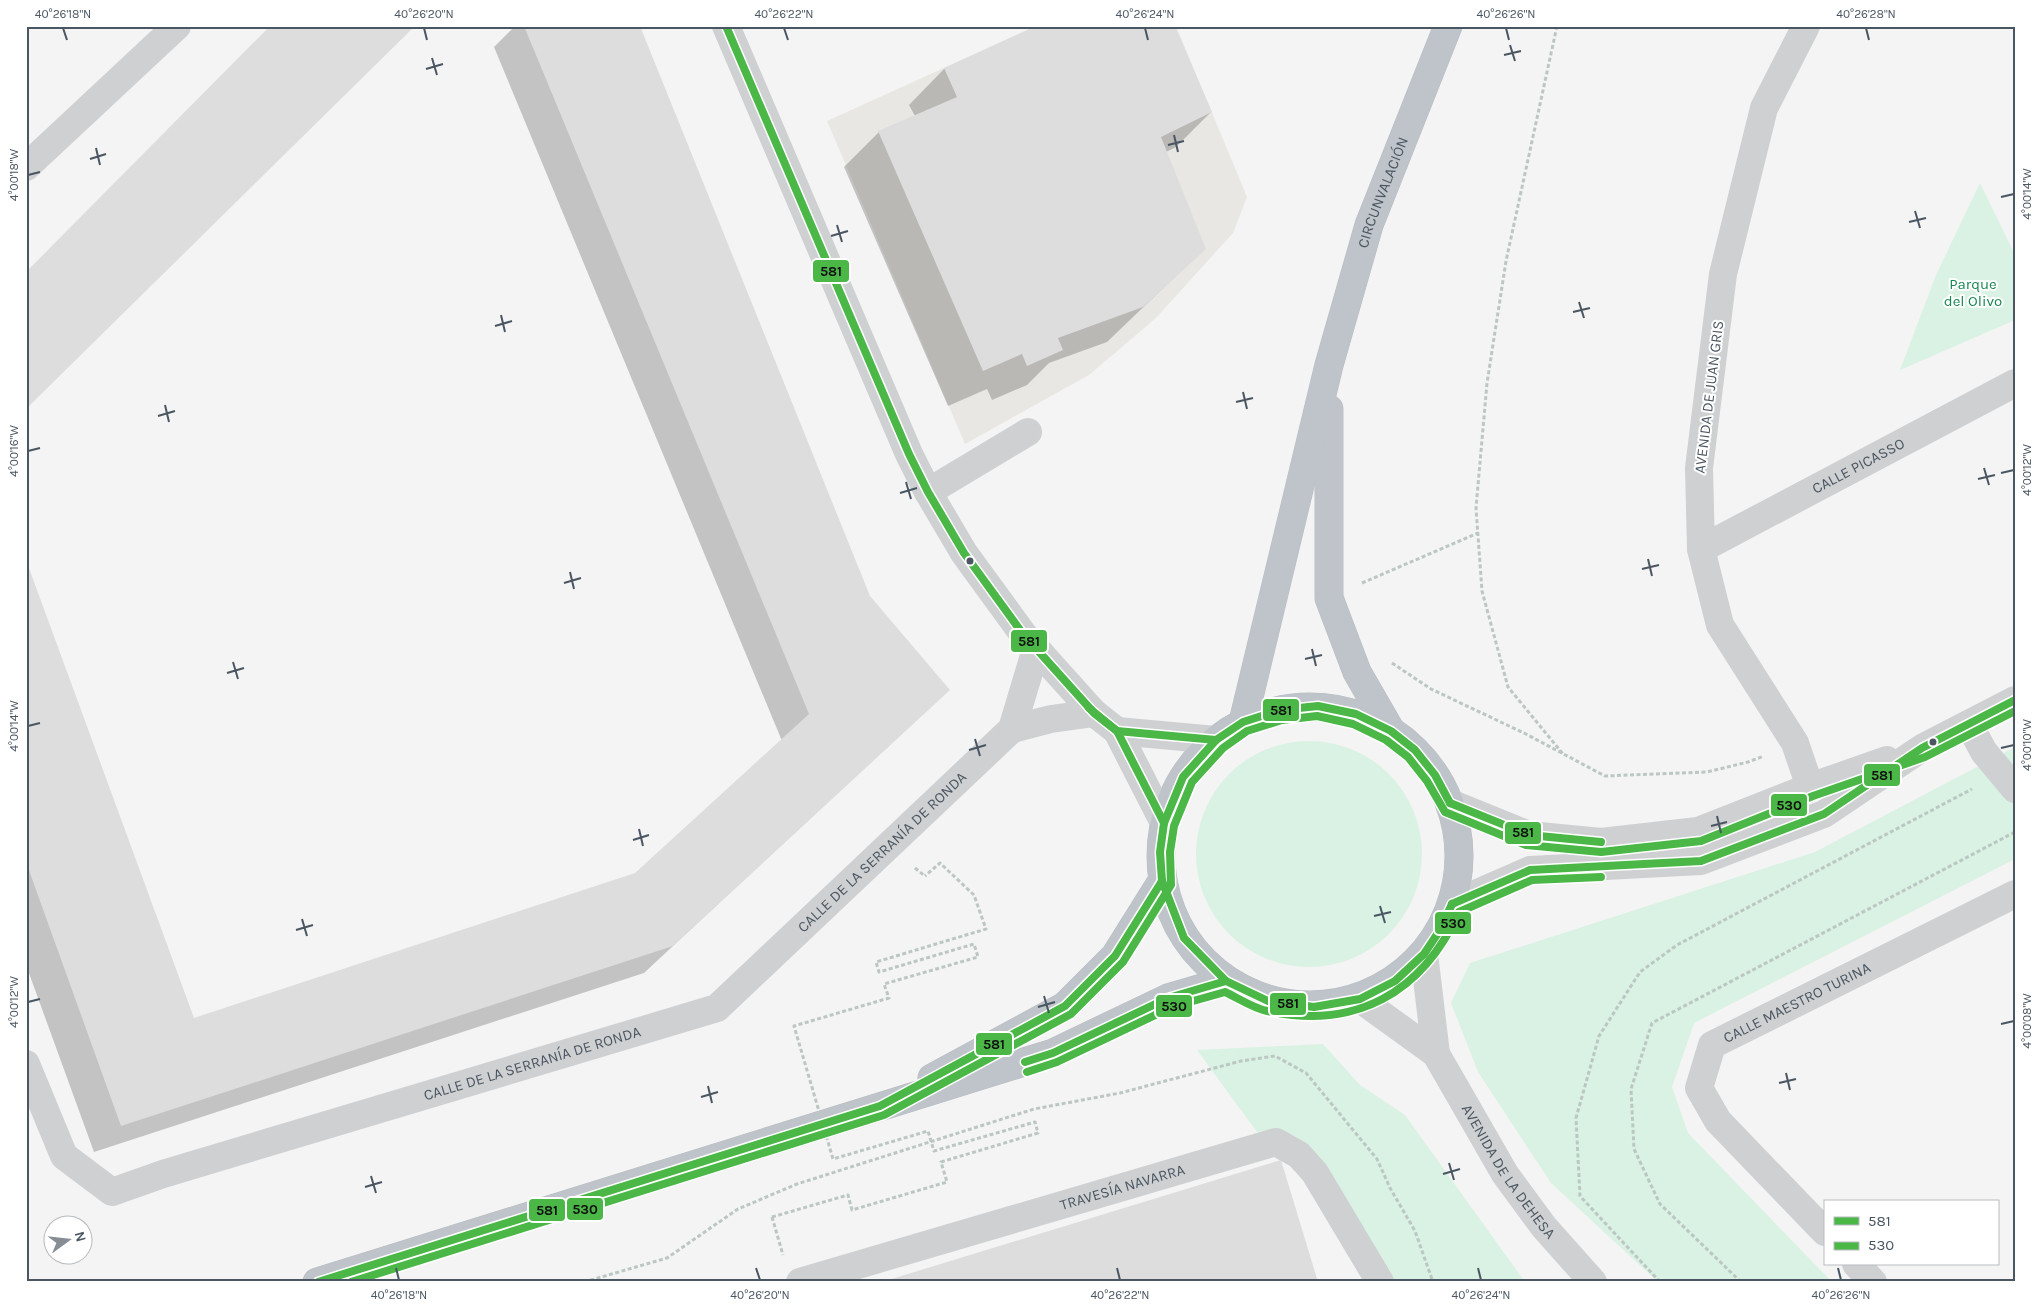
<svg xmlns="http://www.w3.org/2000/svg" width="2041" height="1308" font-family="Karla,sans-serif">
<style>
.commercial{fill:#e8e7e3}
.green{fill:#d9f2e3}
.shadow{fill:#0003}
.building{fill:#ddddde}
.lines{fill:none;stroke-linecap:round;stroke-linejoin:round}
.highway-casing{stroke:#b9bec3;stroke-width:29}
.path{stroke:#bcc7c4;stroke-width:3;stroke-dasharray:4 2.5;stroke-linecap:butt}
.minor{stroke:#ced0d2;stroke-width:28}
.highway{stroke:#bec4c9;stroke-width:28}
.path-bridge{stroke:#bcc7c4;stroke-width:3;stroke-dasharray:4 2.5;stroke-linecap:butt}
.bus-1-casing{stroke:#fff;stroke-width:11}
.bus-2-casing{stroke:#fff;stroke-width:11}
.bus-1{stroke:#4ab747;stroke-width:8}
.bus-2{stroke:#4ab747;stroke-width:8}
.ticks{fill:none;stroke:#4a5661;stroke-width:2}
.bus-dot{fill:#4a5661;stroke:#fff;stroke-width:2}
.labels{text-anchor:middle;stroke-width:4;stroke-linejoin:round;paint-order:stroke}
.street-label{font-size:15px;fill:#4a5661;stroke:#fff}
.park-label{font-size:15px;fill:#17864f;stroke:#fff}
.line-badge{stroke:#fff;stroke-width:2}
.pale-badge-label{font-size:14px;text-anchor:middle;font-weight:bold;fill:#111}
.neatline{fill:none;stroke:#4a5661;stroke-width:2}
.ticks-label{font-size:12px;text-anchor:middle;fill:#4a5661}
</style>
<rect width="100%" height="100%" fill="#f4f4f4"/>
<polygon class="commercial" points="1036,26 1176,26 1247,197 1233,233 1156,318 1089,375 965,444 827,121"/>
<g class="green">
<polygon points="1980,183 2015,255 2015,320 1900,370 1936,275"/>
<circle cx="1309" cy="854" r="113"/>
<polygon points="2015,747 2015,859 1694,1023 1672,1087 1688,1133 1832,1282 1658,1282 1551,1183 1478,1072 1451,1003 1470,963 1815,852"/>
<polygon points="1323,1044 1360,1085 1405,1115 1525,1282 1389,1282 1276,1129 1257,1132 1197,1050"/>
</g>
<g class="shadow">
<polygon points="515,26 639,26 869,597 948,690 644,973 94,1152 26,965 26,563 193,1020 636,874 782,741 494,47"/>
<polygon points="1039,26 1211,112 1176,147 1166,152 1204,249 1107,342 1049,363 1027,385 992,400 987,389 948,406 844,167 879,132 915,116 909,105 944,69"/>
</g>
<g class="building">
<polygon points="270,26 415,26 26,409 26,272"/>
<polygon points="524,26 640,26 870,596 950,690 673,946 121,1126 26,862 26,560 194,1018 635,873 809,714"/>
<polygon points="1036,26 1175,26 1212,112 1161,137 1206,249 1143,307 1058,338 1063,350 1027,366 1022,354 983,371 878,131 957,97 944,68"/>
<polygon points="1281,1160 1318,1282 885,1282 885,1281"/>
</g>
<g class="lines">
<g class="highway-casing">
<g id="highway">
<polyline points="1329,409 1329,598 1357,672 1391,731"/>
<circle cx="1310" cy="856" r="149"/>
<path id="s6" d="M1243,722L1329,365L1369,225L1448,26"/>
<polyline points="932,1078 1065,1006 1115,956 1162,881"/>
<polyline points="317,1282 1053,1053 1168,998 1226,981"/>
</g>
</g>
<g class="path">
<polyline points="1557,26 1506,261 1487,383 1476,508 1482,591 1508,687 1563,754"/>
<polyline points="1362,583 1478,533"/>
<polyline points="1392,663 1431,689 1524,733 1605,776 1707,772 1748,762 1764,756"/>
<polyline points="915,868 925,876"/>
<polyline points="772,1217 783,1255"/>
<polyline points="584,1282 667,1258 738,1209 797,1184 1034,1109 1120,1093 1241,1061 1275,1056 1306,1073 1377,1159 1390,1188 1415,1231 1433,1282"/>
<polyline points="1660,1282 1580,1196 1576,1118 1599,1036 1640,972 1677,945 1972,789"/>
<polyline points="1741,1282 1660,1204 1634,1149 1631,1089 1652,1023 2015,832"/>
</g>
<g class="minor">
<polyline points="726,26 909,454 928,492 964,553 1023,634 1094,713 1117,731 1164,823"/>
<polyline points="1806,26 1764,108 1723,274 1699,468 1701,549 1720,625 1795,743 1810,787"/>
<polyline points="26,167 177,26"/>
<polyline points="928,492 1028,432"/>
<path id="s1" d="M1701,549L2015,383"/>
<polyline points="1969,724 1984,752 2015,789"/>
<polyline points="1012,729 1051,719 1094,713"/>
<polyline points="1117,731 1216,740"/>
<polyline points="1450,803 1529,835 1601,842 1698,831 1810,787 1887,760"/>
<polyline points="1452,904 1530,870 1701,861 1824,814 1922,748 2015,700"/>
<polyline points="1424,954 1436,1054"/>
<path id="s2" d="M1360,999L1436,1054L1505,1174L1544,1227L1593,1282"/>
<path id="s3" d="M26,1064L64,1156L112,1192L163,1174L717,1008L1012,729L1036,649"/>
<path id="s4" d="M1825,1232L1718,1121L1699,1088L1712,1045L2015,894"/>
<polyline points="1856,1264 1873,1282"/>
<path id="s5" d="M800,1282L1276,1142L1299,1155L1315,1173L1380,1282"/>
</g>
<use href="#highway" class="highway"/>
<polyline class="path-bridge" points="772,1217 848,1195 852,1210 947,1182 941,1162 1038,1133 1035,1122 934,1151 928,1131 833,1159 794,1026 889,998 884,984 978,957 974,944 879,972 876,962 986,929 974,895 940,863 925,876"/>
<g class="bus-1-casing">
<g id="bus-1">
<polyline points="726,26 909,454 928,492 964,553 1023,634 1094,713 1117,731 1164,823"/>
<polyline points="1089,708 1117,731 1216,740"/>
<polyline points="1450,803 1435,775 1415,750 1391,731 1356,714 1318,706 1280,710 1243,722 1216,740 1183,777 1164,823 1160,852 1162,881 1184,938 1226,981 1268,1001 1314,1007 1360,999 1395,981 1424,954 1440,930 1452,904"/>
<polyline points="1450,803 1529,835 1601,842"/>
<polyline points="1452,904 1530,870 1701,861 1824,814 1922,748 2015,700"/>
<polyline points="1025,1062 1053,1053 1168,998 1226,981"/>
<polyline points="318,1282 880,1106 1065,1006 1115,956 1162,881"/>
</g>
</g>
<g class="bus-2-casing">
<g id="bus-2">
<path d="M1027,1072L1057,1062L1172,1007L1225,992C1238,998 1253,1008 1267,1011C1356,1030 1422,993 1459,912L1532,880L1601,877"/>
<polyline points="351,1282 884,1115 1071,1014 1123,962 1171,885 1170,852 1174,826 1192,782 1223,748 1247,731 1282,720 1317,716 1353,724 1386,740 1408,757 1427,781 1445,812 1526,845 1601,852 1701,841 1813,796 1925,757 2015,711"/>
</g>
</g>
<use href="#bus-1" class="bus-1"/>
<use href="#bus-2" class="bus-2"/>
</g>
<path class="ticks" d="M63,28L67,40M424,28L427,40M784,28L788,40M1145,28L1148,40M1506,28L1509,40M1866,28L1869,40M1510,45L1515,61M1504,55L1521,51M432,58L437,75M426,69L443,64M1174,135L1178,152M1168,145L1184,141M96,148L100,165M90,159L106,154M28,175L40,172M2001,197L2014,194M1915,211L1920,228M1909,222L1926,218M837,225L842,242M831,236L848,231M1579,302L1584,318M1573,312L1590,308M501,315L505,332M495,326L512,321M1243,392L1247,409M1236,402L1253,398M165,405L169,422M158,416L175,411M28,451L40,448M1984,468L1989,485M2001,473L2014,470M1978,479L1995,475M906,482L911,499M900,493L917,488M1648,559L1652,576M1642,569L1659,565M570,572L574,589M564,583L581,578M1312,649L1316,666M1305,659L1322,655M233,662L238,679M227,673L244,668M28,726L40,723M975,739L980,756M2001,748L2014,745M969,750L986,745M1717,816L1721,833M1711,826L1727,822M639,829L643,846M633,840L649,835M1380,906L1385,923M1374,916L1391,912M302,919L307,936M296,930L313,925M1044,996L1049,1013M28,1002L40,999M1038,1007L1055,1002M2001,1024L2014,1021M1786,1073L1790,1090M1779,1083L1796,1079M708,1086L712,1103M701,1097L718,1092M1449,1163L1454,1180M1443,1174L1460,1169M371,1176L376,1193M365,1187L382,1182M396,1268L399,1280M756,1268L760,1280M1117,1268L1120,1280M1478,1268L1481,1280M1838,1268L1841,1280"/>
<g class="bus-dot">
<circle cx="970" cy="561" r="4.5"/>
<circle cx="1933" cy="742" r="4.5"/>
</g>
<g class="labels">
<g class="street-label">
<text dy="5" stroke="none"><textPath href="#s6" startOffset="548">CIRCUNVALACIÓN</textPath></text>
<text transform="translate(1709 397) rotate(-83)" y="5">AVENIDA DE JUAN GRIS</text>
<text dy="5" stroke="none"><textPath href="#s1" startOffset="178">CALLE PICASSO</textPath></text>
<text dy="5" stroke="none"><textPath href="#s3" startOffset="1019">CALLE DE LA SERRANÍA DE RONDA</textPath></text>
<text dy="5" stroke="none"><textPath href="#s4" startOffset="332">CALLE MAESTRO TURINA</textPath></text>
<text dy="5" stroke="none"><textPath href="#s3" startOffset="599">CALLE DE LA SERRANÍA DE RONDA</textPath></text>
<text dy="5" stroke="none"><textPath href="#s2" startOffset="232">AVENIDA DE LA DEHESA</textPath></text>
<text dy="5" stroke="none"><textPath href="#s5" startOffset="336">TRAVESÍA NAVARRA</textPath></text>
</g>
<g class="park-label">
<text x="1973" y="289">Parque<tspan x="1973" dy="17">del Olivo</tspan></text>
</g>
</g>
<g class="line-badge">
<rect x="812" y="259" width="38" height="24" rx="5" fill="#4ab747"/>
<rect x="1010" y="629" width="38" height="24" rx="5" fill="#4ab747"/>
<rect x="1262" y="698" width="38" height="24" rx="5" fill="#4ab747"/>
<rect x="1863" y="763" width="38" height="24" rx="5" fill="#4ab747"/>
<rect x="1770" y="793" width="38" height="24" rx="5" fill="#4ab747"/>
<rect x="1504" y="821" width="38" height="24" rx="5" fill="#4ab747"/>
<rect x="1434" y="911" width="38" height="24" rx="5" fill="#4ab747"/>
<rect x="1269" y="992" width="38" height="24" rx="5" fill="#4ab747"/>
<rect x="1155" y="994" width="38" height="24" rx="5" fill="#4ab747"/>
<rect x="975" y="1032" width="38" height="24" rx="5" fill="#4ab747"/>
<rect x="566" y="1197" width="38" height="24" rx="5" fill="#4ab747"/>
<rect x="528" y="1198" width="38" height="24" rx="5" fill="#4ab747"/>
</g>
<g class="pale-badge-label">
<text x="831" y="276">581</text>
<text x="1029" y="646">581</text>
<text x="1281" y="715">581</text>
<text x="1882" y="780">581</text>
<text x="1789" y="810">530</text>
<text x="1523" y="837">581</text>
<text x="1453" y="928">530</text>
<text x="1288" y="1008">581</text>
<text x="1174" y="1011">530</text>
<text x="994" y="1049">581</text>
<text x="585" y="1214">530</text>
<text x="547" y="1215">581</text>
</g>
<rect width="2041" height="1308" fill="none" stroke="#ffffff" stroke-width="55"/>
<rect x="1824" y="1200" width="175" height="65" fill="#ffffff" stroke="#b7bbc0"/>
<rect x="1834" y="1217" width="25" height="8" fill="#4ab747" stroke="#b7bbc0"/>
<text x="1868" y="1226" font-size="15" fill="#4a5661">581</text>
<rect x="1834" y="1242" width="25" height="8" fill="#4ab747" stroke="#b7bbc0"/>
<text x="1868" y="1250" font-size="15" fill="#4a5661">530</text>
<g transform="translate(68 1240) rotate(75)"><circle r="24" fill="#ffffff" stroke="#b7bbc0"/>
<path d="M0-4L9 19L0 12L-9 19Z" fill="#868d94"/>
<text y="-8" font-size="14" font-weight="bold" text-anchor="middle" fill="#4a5661">N</text>
</g>
<rect x="28" y="28" width="1986" height="1252" class="neatline"/>
<g class="ticks-label">
<text x="63" y="18">40°26'18"N</text>
<text x="424" y="18">40°26'20"N</text>
<text x="784" y="18">40°26'22"N</text>
<text x="1145" y="18">40°26'24"N</text>
<text x="1506" y="18">40°26'26"N</text>
<text x="1866" y="18">40°26'28"N</text>
<text transform="translate(14 175) rotate(-90)" y="4">4°00'18"W</text>
<text transform="translate(2027 194) rotate(-90)" y="4">4°00'14"W</text>
<text transform="translate(14 451) rotate(-90)" y="4">4°00'16"W</text>
<text transform="translate(2027 470) rotate(-90)" y="4">4°00'12"W</text>
<text transform="translate(14 726) rotate(-90)" y="4">4°00'14"W</text>
<text transform="translate(2027 745) rotate(-90)" y="4">4°00'10"W</text>
<text transform="translate(14 1002) rotate(-90)" y="4">4°00'12"W</text>
<text transform="translate(2027 1021) rotate(-90)" y="4">4°00'08"W</text>
<text x="399" y="1299">40°26'18"N</text>
<text x="760" y="1299">40°26'20"N</text>
<text x="1120" y="1299">40°26'22"N</text>
<text x="1481" y="1299">40°26'24"N</text>
<text x="1841" y="1299">40°26'26"N</text>
</g>
</svg>
